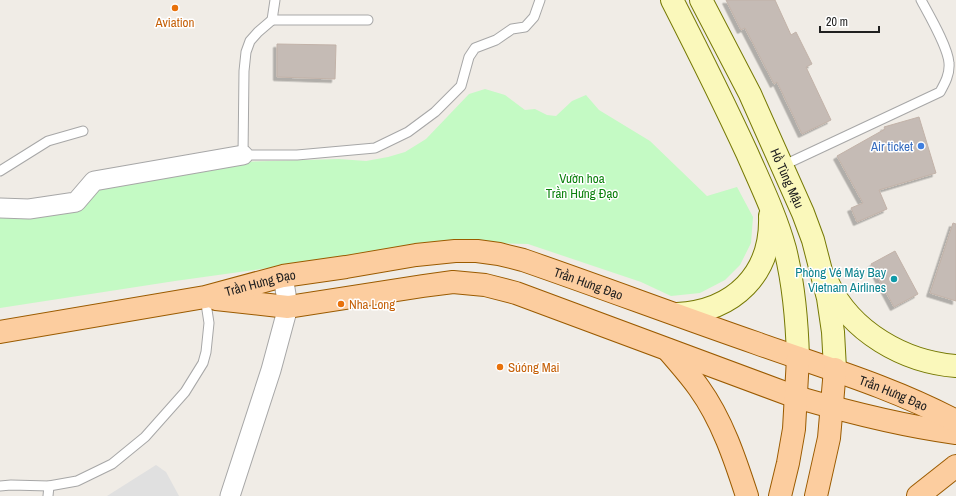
<svg xmlns="http://www.w3.org/2000/svg" width="956" height="496" font-family="'Archivo Narrow',sans-serif">
<style>
.park{fill:#c4fac4}
.parking{fill:#e0e0e0}
.building{fill:#c5bbb5;stroke:#c2b2a8;filter:url(#shadow)}
.lines{fill:none;stroke-linecap:round;stroke-linejoin:round}
.lane-casing{stroke:#a7a7a7;stroke-width:11}
.street-casing{stroke:#a7a7a7;stroke-width:21}
.secondary-casing{stroke:#767904;stroke-width:24}
.primary-casing{stroke:#9b5b00;stroke-width:24}
.lane{stroke:#fff;stroke-width:9}
.street{stroke:#fff;stroke-width:19}
.secondary{stroke:#faf8bb;stroke-width:22}
.primary{stroke:#fccd9f;stroke-width:22}
.food-dot{fill:#e8710a;stroke:#fff;stroke-width:1.5}
.shop-dot{fill:#3f7fe0;stroke:#fff;stroke-width:1.5}
.culture-dot{fill:#0f9aa8;stroke:#fff;stroke-width:1.5}
.labels{text-anchor:middle;stroke-width:3;stroke-linejoin:round;paint-order:stroke}
.food-label{font-size:13px;fill:#c56008;stroke:#fff;text-anchor:start}
.shop-label{font-size:13px;fill:#366cbe;stroke:#fff;text-anchor:end}
.park-label{font-size:13px;fill:#0b800c;stroke:#fff}
.street-label{font-size:13px;fill:#202020;stroke:#fff}
.culture-label{font-size:13px;fill:#0d838f;stroke:#fff;text-anchor:end}
</style>
<defs>
<filter id="shadow"><feDropShadow dx="-3.5" dy="3.5" stdDeviation="0" flood-color="#0004"/></filter>
</defs>
<rect width="100%" height="100%" fill="#f0ece6"/>
<polygon class="park" points="485,89 505,95 525,110 535,109 547,115 556,116 572,101 586,95 599,110 650,141 707,196 737,187 753,217 751,243 740,265 725,280 700,293 671,296 641,282 528,244 453,242 175,281 0,308 0,218 65,211 97,187 241,162 339,159 366,161 388,157 405,152 426,139 469,94"/>
<polygon class="parking" points="156,465 166,472 179,496 107,496"/>
<g class="building">
<polygon points="726,0 775,0 791,35 796,32 812,64 806,67 831,120 802,134 777,82 774,84 745,28 741,30"/>
<polygon points="277,44 336,45 335,79 277,77"/>
<polygon points="919,117 936,173 879,190 887,209 857,222 851,208 863,203 837,156 885,129 884,127"/>
<polygon points="953,223 956,224 956,301 930,293"/>
<polygon points="895,251 918,294 894,307 871,264"/>
</g>
<g class="lines">
<g class="lane-casing">
<g id="lane">
<polyline points="275,0 272,20 368,20"/>
<polyline points="272,20 258,32 250,41 246,52 244,71 243,155 297,155 375,148 408,132 435,112 461,86 469,57 475,48 496,40 512,29 525,27 534,17 540,0"/>
<path d="M782,166L940,92C945,83 950,74 949,63C948,47 929,15 921,0"/>
<polyline points="0,171 48,141 83,131"/>
<polyline points="0,486 11,485 49,486 77,481 112,464 145,437 185,392 203,363 206,352 209,323 205,297"/>
<polyline points="48,496 49,486"/>
</g>
</g>
<g class="street-casing">
<g id="street">
<polyline points="0,208 29,209 76,202 94,181 243,155"/>
<polyline points="230,496 271,370 288,307 283,276"/>
</g>
</g>
<g class="secondary-casing">
<g id="secondary">
<path d="M672,0C698,51 723,101 747,153C761,185 776,216 785,249C794,285 797,321 798,358"/>
<path id="s1" d="M701,0L750,94L803,213L813,240L828,298L833,332L835,369"/>
<path d="M828,283C851,332 904,362 956,366"/>
<path d="M677,314C734,311 772,274 770,216"/>
</g>
</g>
<g class="primary-casing">
<g id="primary">
<path d="M216,299L288,307L423,286L453,282L485,285L516,293L796,397C848,412 902,426 956,433"/>
<path id="s2" d="M0,332L205,297L283,276L346,267L416,255L455,251H477L499,254L523,260C601,287 678,316 756,343C823,367 892,387 956,421"/>
<path d="M668,350C678,362 690,375 699,388C722,420 735,459 747,496"/>
<polyline points="780,496 788,463 794,429 798,358"/>
<polyline points="816,496 829,438 835,369"/>
<polyline points="918,496 956,466"/>
</g>
</g>
<use href="#lane" class="lane"/>
<use href="#street" class="street"/>
<use href="#secondary" class="secondary"/>
<use href="#primary" class="primary"/>
</g>
<g class="food-dot">
<circle cx="175" cy="8" r="4"/>
<circle cx="341" cy="304" r="4"/>
<circle cx="500" cy="367" r="4"/>
</g>
<circle class="shop-dot" cx="921" cy="146" r="4"/>
<circle class="culture-dot" cx="894" cy="279" r="4"/>
<g class="labels">
<g class="food-label">
<text x="175" y="27" text-anchor="middle">Aviation</text>
<text x="349" y="309">Nha Long</text>
<text x="508" y="372">Súóng Mai</text>
</g>
<g class="shop-label">
<text x="913" y="151">Air ticket</text>
</g>
<g class="park-label">
<text x="582" y="183">Vườn hoa<tspan x="582" dy="15">Trần Hưng Đạo</tspan></text>
</g>
<g class="street-label">
<text dy="5" stroke="none"><textPath href="#s1" startOffset="198">Hồ Tùng Mậu</textPath></text>
<text dy="5" stroke="none"><textPath href="#s2" startOffset="601">Trần Hưng Đạo</textPath></text>
<text dy="5" stroke="none"><textPath href="#s2" startOffset="265">Trần Hưng Đạo</textPath></text>
<text dy="5" stroke="none"><textPath href="#s2" startOffset="925">Trần Hưng Đạo</textPath></text>
</g>
<g class="culture-label">
<text x="886" y="277">Phòng Vé Máy Bay<tspan x="886" dy="15">Vietnam Airlines</tspan></text>
</g>
</g>
<path d="M820 26v6h59v-6" fill="none" stroke="#202020" stroke-width="2"/>
<text x="826" y="26" font-size="12" fill="#202020" stroke="#ffffff" stroke-width="3" paint-order="stroke">20 m</text>
</svg>
